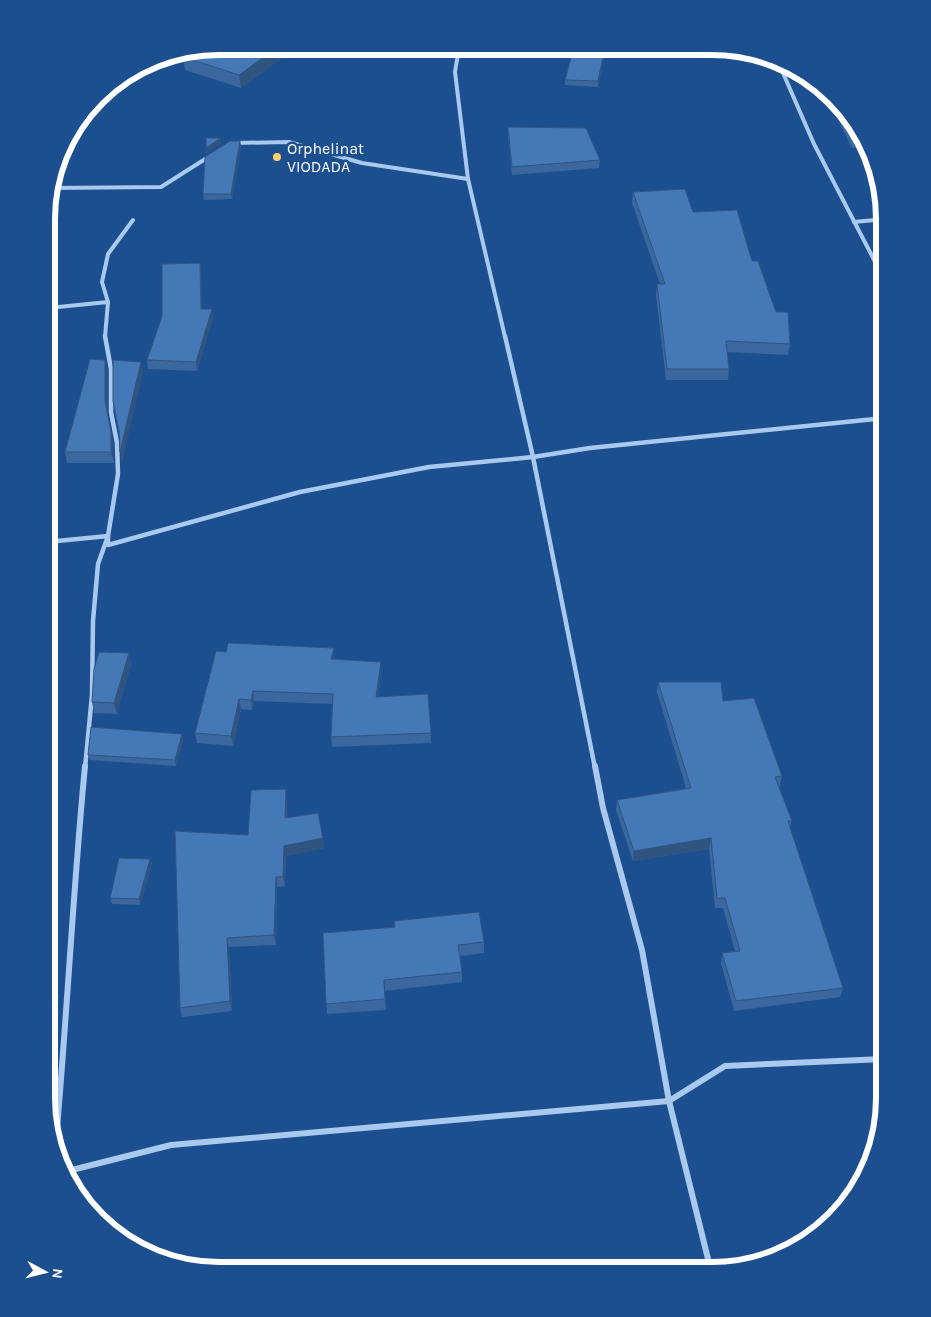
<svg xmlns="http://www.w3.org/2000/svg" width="931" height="1317" font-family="Karla,sans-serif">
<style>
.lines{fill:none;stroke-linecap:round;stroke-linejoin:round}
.minor-far2{stroke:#a9c9ee;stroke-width:4}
.minor-far1{stroke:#a9c9ee;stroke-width:4.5}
.minor{stroke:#a9c9ee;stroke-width:6}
.wall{fill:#3a679d}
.shaded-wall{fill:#305480}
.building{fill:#4478b7;stroke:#305480}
.poi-dot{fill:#ffd166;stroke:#1b4f8f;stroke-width:2}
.labels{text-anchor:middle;stroke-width:5;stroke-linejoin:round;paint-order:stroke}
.far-poi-label{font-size:16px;fill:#fff;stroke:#1b4f8f;text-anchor:start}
.rim{fill:none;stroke:#fff;stroke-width:6}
</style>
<rect width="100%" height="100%" fill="#1b4f8f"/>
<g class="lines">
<g class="minor-far2">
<polyline points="459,47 455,72 468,179 505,337"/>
<polyline points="780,66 814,144 885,281"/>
<polyline points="235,143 289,142 362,163 468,179"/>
<polyline points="51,188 161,187 210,156"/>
<polyline points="854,222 885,219"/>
<polyline points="48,308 108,302"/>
<polyline points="105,337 108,302 102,282 108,254 133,220"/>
</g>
<g class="minor-far1">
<polyline points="505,336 533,457 595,768"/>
<polyline points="47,542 108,536 108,545 300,492 429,467 533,457 590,448 885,418"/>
<polyline points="85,768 92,695 93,621 98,564 108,536 118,474 117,443 111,412 111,369 105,336"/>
</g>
<g class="minor">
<polyline points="595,766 603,808 642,950 669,1101 711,1271"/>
<path d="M56,1140C67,1016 73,891 85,766"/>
<polyline points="64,1172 171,1145 669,1101 725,1066 884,1059"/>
</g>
</g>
<g class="wall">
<polygon points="219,46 294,46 294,49 241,88 185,70 183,57"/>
<polygon points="574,47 606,47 598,87 565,85 565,80"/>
<polygon points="831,99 867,143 868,146 852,148 830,104"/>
<polygon points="508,127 600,160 599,168 512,175 508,135"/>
<polygon points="240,141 241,147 232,199 204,200 203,194"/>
<polygon points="633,192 693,212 752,261 790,344 788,355 727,352 729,369 728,380 666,380 656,295 657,284 660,284 632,203"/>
<polygon points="200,263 201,272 202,309 212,309 213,318 197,371 148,369 147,360"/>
<polygon points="107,371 107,412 113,443 114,463 67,463 65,452"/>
<polygon points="226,652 334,658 334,659 381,672 378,697 431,733 431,743 332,747 331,737 332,704 254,701 252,710 241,709 233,746 197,743 195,733"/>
<polygon points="129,653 131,664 117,714 94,713 92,702"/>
<polygon points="658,682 723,701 782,776 780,786 779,786 792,821 790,827 843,988 840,997 734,1011 721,963 722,953 735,951 723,908 715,908 709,849 633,861 616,810 617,800 686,788 657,692"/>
<polygon points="183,740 176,766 90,760 88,755"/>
<polygon points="287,799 287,818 324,848 286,856 285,886 277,887 276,945 229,947 232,1011 182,1017 180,1008"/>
<polygon points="150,859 152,864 140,905 112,904 110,898"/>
<polygon points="323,933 484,942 484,953 460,956 462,972 462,982 385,991 386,1010 327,1014"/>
</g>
<g class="shaded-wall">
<polygon points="279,46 294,46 294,49 241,88 239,75"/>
<polygon points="605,47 606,47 598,87 598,81"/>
<polygon points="221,138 221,144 206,153 206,148"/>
<polygon points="240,141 241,147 232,199 231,194"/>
<polygon points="200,263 201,272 202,318 201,309"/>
<polygon points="212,309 213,318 197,371 196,362"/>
<polygon points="105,360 107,371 107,412 105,401"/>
<polygon points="141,362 143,373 122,463 120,452"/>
<polygon points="111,432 113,443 114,463 111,452"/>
<polygon points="334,648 334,658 332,669 331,659"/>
<polygon points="129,653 131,664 117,714 114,703"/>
<polygon points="381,662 381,672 376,707 376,697"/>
<polygon points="253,691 254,701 252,710 251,700"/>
<polygon points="239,699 241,709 233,746 231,736"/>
<polygon points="182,734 183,740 176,766 175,760"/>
<polygon points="286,789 287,799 286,828 285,818"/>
<polygon points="323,838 324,848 286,856 285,886 283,877 284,846"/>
<polygon points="711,838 709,849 633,861 634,851"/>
<polygon points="150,859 152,864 140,905 139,899"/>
<polygon points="276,877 277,887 276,945 274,935"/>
<polygon points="227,938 229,947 232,1011 230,1001"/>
</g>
<g class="building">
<polygon points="219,46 279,46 239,75 183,57 190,51"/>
<polygon points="574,47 605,47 598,81 565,80"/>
<polygon points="840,110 862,137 854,137"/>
<polygon points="508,127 586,128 600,160 512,167"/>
<polygon points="206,138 221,138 206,148"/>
<polygon points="230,141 240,141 231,194 203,194 205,157"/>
<polygon points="685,189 693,212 737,210 752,261 758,261 776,312 788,312 790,344 726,341 729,369 667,369 657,284 665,284 633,192"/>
<polygon points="200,263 201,309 212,309 196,362 147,360 162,316 162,264"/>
<polygon points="90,359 105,360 105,401 111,432 111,452 65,452"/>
<polygon points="113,360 141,362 120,452 119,431 113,401"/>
<polygon points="228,643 334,648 331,659 381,662 376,697 428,694 431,733 331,737 333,694 253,691 251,700 239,699 231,736 195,733 216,651 226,652"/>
<polygon points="99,652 129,653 114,703 92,702 94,669"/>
<polygon points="658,682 721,682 723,701 754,698 782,776 775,777 792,821 788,821 843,988 736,1001 722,953 740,951 725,898 717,898 711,838 634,851 617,800 691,788"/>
<polygon points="91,727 182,734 175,760 88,755"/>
<polygon points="286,789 285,818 318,813 323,838 284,846 283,877 276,877 274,935 227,938 230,1001 180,1008 175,831 248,835 251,790"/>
<polygon points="119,858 150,859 139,899 110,898"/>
<polygon points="479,912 484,942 458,945 462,972 384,980 385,999 326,1004 323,933 395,927 394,921"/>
</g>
<circle class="poi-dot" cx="277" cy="157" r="5"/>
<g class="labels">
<g class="far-poi-label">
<text x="287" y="154">Orphelinat<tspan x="287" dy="18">VIODADA</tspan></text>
</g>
</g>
<path d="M0 0H931V1317H0ZM219 55H712A164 164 0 0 1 876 219V1098A164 164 0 0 1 712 1262H219A164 164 0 0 1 55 1098V219A164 164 0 0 1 219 55Z" fill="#1b4f8f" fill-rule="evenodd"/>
<path class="rim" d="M219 55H712A164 164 0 0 1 876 219V1098A164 164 0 0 1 712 1262H219A164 164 0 0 1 55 1098V219A164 164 0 0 1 219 55Z"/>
<g transform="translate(45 1272) rotate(97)" stroke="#1b4f8f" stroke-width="4" paint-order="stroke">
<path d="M0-4L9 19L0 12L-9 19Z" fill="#ffffff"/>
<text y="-8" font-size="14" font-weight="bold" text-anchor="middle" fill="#ffffff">N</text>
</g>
</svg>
